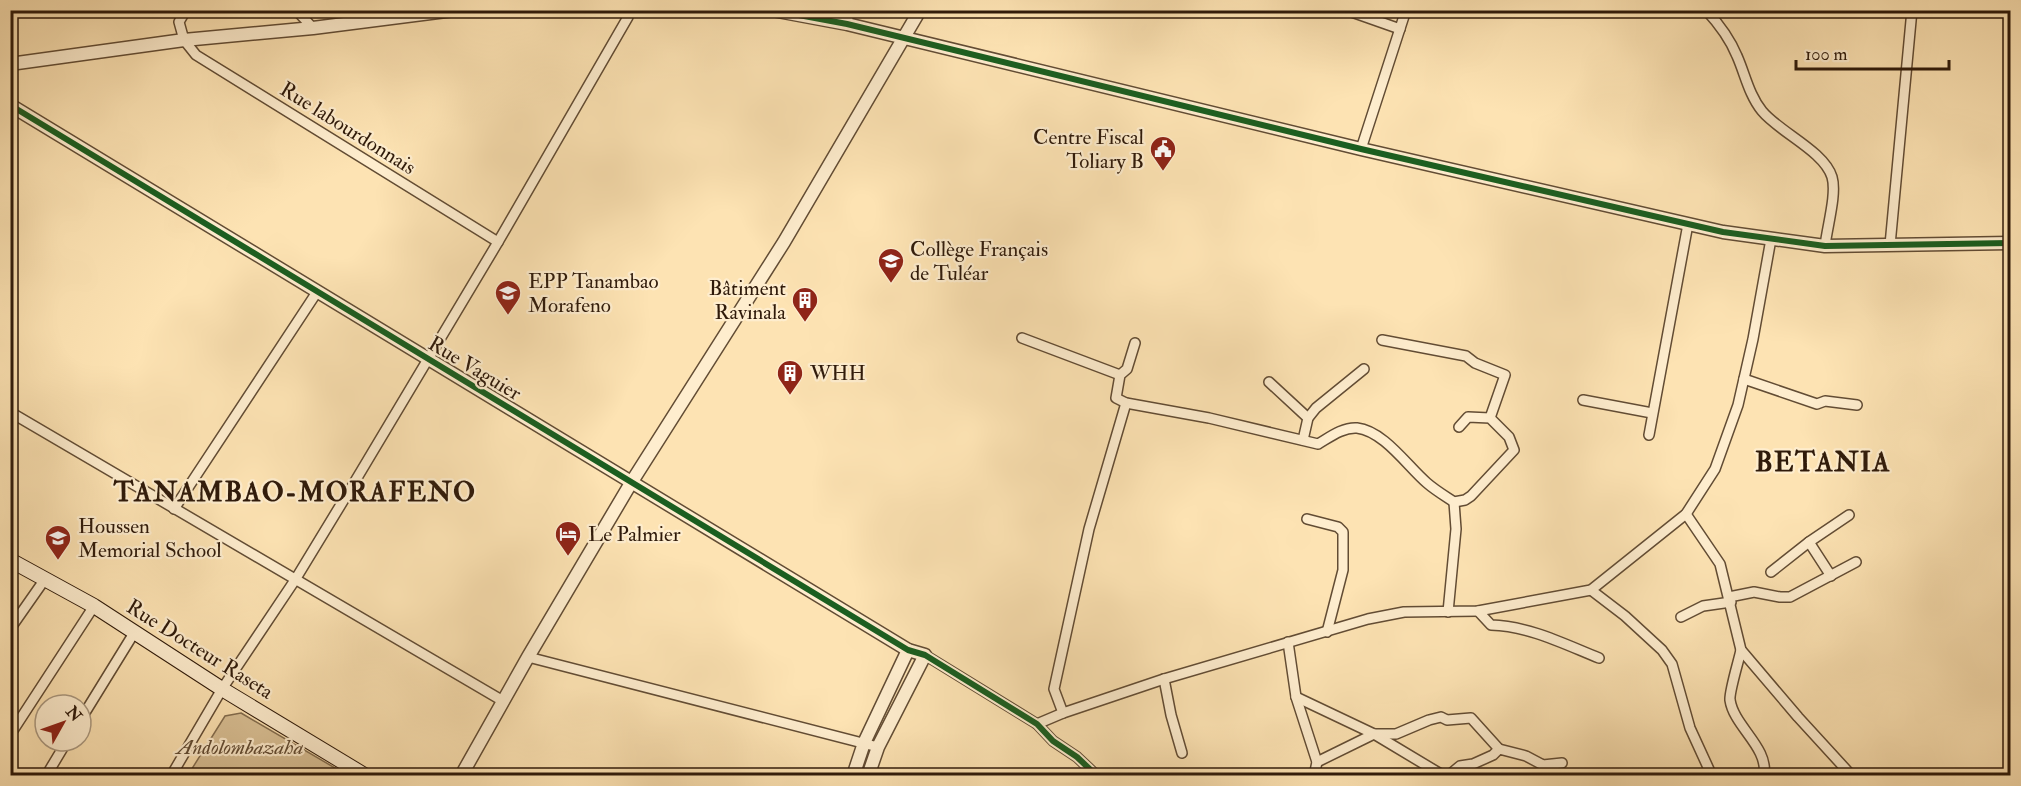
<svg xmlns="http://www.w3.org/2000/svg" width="2021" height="786" font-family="'IM FELL Double Pica',serif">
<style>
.green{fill:#dac196;stroke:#846e50;stroke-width:1.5}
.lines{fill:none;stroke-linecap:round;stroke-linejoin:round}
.minor-casing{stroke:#624c34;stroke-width:12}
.tertiary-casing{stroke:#624c34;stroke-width:15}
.secondary-casing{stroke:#2f1a0a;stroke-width:16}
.minor{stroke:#feedce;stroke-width:9}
.tertiary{stroke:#feedce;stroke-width:12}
.secondary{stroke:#feedce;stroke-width:14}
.cycleway-casing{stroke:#feedce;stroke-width:10}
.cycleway{stroke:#1b5e20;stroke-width:6}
.labels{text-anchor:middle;stroke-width:4.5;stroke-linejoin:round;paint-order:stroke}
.street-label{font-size:21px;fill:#2f1a0a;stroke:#feedce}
.poi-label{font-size:21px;fill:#2f1a0a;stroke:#feedce;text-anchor:start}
.park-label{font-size:21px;font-style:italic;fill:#624c34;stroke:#feedce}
.district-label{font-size:27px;font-weight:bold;letter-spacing:1.5px;fill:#2f1a0a;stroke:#feedce}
</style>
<rect width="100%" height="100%" fill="#fde3b3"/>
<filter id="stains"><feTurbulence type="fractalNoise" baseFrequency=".00333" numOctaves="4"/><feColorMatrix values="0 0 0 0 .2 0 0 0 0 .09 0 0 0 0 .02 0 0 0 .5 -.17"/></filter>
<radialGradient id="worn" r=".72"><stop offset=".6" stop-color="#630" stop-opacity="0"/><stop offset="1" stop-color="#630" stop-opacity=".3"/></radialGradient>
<polygon class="green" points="241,713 347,775 188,775 225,716"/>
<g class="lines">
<g class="minor-casing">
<g id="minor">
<polyline points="186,10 179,22 184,40 196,55 498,242"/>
<polyline points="296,10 313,28"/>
<polyline points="1346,10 1400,29"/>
<path d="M1706,10C1719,24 1730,39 1737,56C1745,74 1749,95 1762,111C1779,132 1824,151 1832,177C1837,194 1827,227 1825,246"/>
<polyline points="10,16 14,10"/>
<polyline points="847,24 849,10"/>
<polyline points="1361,149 1406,10"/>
<polyline points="1890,245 1912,10"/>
<polyline points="1022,338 1120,375"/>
<polyline points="1382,340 1466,356 1475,363 1505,375 1490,418"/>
<path d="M1135,343L1127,369L1120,375L1116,398L1126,403L1209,418L1318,444C1330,437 1343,427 1357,428C1384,431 1408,467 1427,483C1435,490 1445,496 1454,502L1465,500L1471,496L1514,450L1509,437L1490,418L1468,417L1459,427"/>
<polyline points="1744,379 1817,404 1825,401 1857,405"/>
<polyline points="1269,382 1308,418"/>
<polyline points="1583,400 1652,413"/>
<polyline points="10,412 503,701"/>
<polyline points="1649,435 1688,224"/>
<polyline points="1303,440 1308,418 1316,408 1364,369"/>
<polyline points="174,509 317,292"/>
<polyline points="1686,514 1720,564 1741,650 1798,717 1852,776"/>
<polyline points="1307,519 1338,527 1343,532 1343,570 1327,632"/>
<polyline points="1809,542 1831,576"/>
<polyline points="1771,572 1809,542 1849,515"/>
<polyline points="1591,590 1625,616 1662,650 1672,664 1690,728 1712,776"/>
<polyline points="1729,597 1754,592 1780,597 1790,597 1856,562"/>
<path d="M1478,611L1491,625C1529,626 1564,644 1599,658"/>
<polyline points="1448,612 1456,529 1454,502"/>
<polyline points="1681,617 1703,606 1731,602"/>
<polyline points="10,629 45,579"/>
<polyline points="1288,642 1296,697 1317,762 1314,776"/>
<path d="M1741,650C1739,660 1729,692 1730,700C1734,727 1769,747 1764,776"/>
<polyline points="925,655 1037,724 1053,741 1077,757 1097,776"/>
<polyline points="528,657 878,747"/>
<polyline points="1164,679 1171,715 1182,753"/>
<polyline points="1296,697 1374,734 1444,776"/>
<polyline points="1063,713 1054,689 1089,529 1126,403"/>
<polyline points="81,719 134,633"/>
<polyline points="1037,724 1063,713 1164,679 1368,619 1404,612 1478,611 1591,590 1686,514 1715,469 1738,405 1753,339 1771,239"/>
<polyline points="10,735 94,606"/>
<polyline points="1317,762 1374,734 1396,734 1429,720 1441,717 1447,720 1471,718 1499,749"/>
<polyline points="46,776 67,741"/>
<polyline points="171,776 222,689 295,580 354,483 498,242 628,17 629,10"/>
<polyline points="1448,776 1460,766 1473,764 1493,755 1499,749 1526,756 1543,765 1562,763"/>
</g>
</g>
<g class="tertiary-casing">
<g id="tertiary">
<polyline points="772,10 847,24 1361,149 1723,232 1825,246 2010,243"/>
<polyline points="10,64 184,40 313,28 454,10"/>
<polyline points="10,105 908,650 925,655 878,747 868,776"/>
<polyline points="461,776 528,657 631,483 784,242 920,10"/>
<polyline points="853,776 864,743 908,650"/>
</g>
</g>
<g class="secondary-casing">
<polyline id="secondary" points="10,560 94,606 222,689 366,776"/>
</g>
<use href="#minor" class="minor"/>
<use href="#tertiary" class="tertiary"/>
<use href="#secondary" class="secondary"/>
<g class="cycleway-casing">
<g id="cycleway">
<polyline points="772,10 847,24 1361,149 1723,232 1825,246 2010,243"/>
<polyline points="10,105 908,650 925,655 1037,724 1053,741 1077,757 1097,776"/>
</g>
</g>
<use href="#cycleway" class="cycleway"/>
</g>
<defs>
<g id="civic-pin" transform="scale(1.35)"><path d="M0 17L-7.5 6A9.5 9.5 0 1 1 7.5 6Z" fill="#8f2418" stroke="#feedce"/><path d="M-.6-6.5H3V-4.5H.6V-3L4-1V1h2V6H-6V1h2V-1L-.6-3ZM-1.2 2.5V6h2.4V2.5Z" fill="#fff"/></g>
<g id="school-pin" transform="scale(1.35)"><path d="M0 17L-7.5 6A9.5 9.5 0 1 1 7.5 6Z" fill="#8f2418" stroke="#feedce"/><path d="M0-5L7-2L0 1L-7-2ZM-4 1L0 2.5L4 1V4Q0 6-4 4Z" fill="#fff"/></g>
<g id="building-pin" transform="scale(1.35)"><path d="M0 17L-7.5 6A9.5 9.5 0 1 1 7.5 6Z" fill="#8f2418" stroke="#feedce"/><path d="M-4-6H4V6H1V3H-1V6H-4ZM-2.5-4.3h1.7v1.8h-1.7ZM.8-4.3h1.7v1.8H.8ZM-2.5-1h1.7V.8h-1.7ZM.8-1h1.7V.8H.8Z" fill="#fff"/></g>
<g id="hotel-pin" transform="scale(1.35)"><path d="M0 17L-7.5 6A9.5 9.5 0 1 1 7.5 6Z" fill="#8f2418" stroke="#feedce"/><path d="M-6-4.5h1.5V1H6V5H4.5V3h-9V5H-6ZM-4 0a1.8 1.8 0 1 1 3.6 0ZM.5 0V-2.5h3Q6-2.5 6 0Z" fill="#fff"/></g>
</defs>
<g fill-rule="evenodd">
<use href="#civic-pin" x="1163" y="149"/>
<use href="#school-pin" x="891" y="261"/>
<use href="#school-pin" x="508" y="293"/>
<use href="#building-pin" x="805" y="300"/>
<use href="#building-pin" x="790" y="373"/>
<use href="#hotel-pin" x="568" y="534"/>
<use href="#school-pin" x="58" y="538"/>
</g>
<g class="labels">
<g class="street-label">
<text transform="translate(348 128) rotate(32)" y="7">Rue labourdonnais</text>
<text transform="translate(475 368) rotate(31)" y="7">Rue Vaguier</text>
<text transform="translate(200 649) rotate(32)" y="7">Rue Docteur Raseta</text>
</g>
<g class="poi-label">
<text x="1144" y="144" text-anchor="end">Centre Fiscal<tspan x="1144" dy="24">Toliary B</tspan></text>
<text x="910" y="256">Collège Français<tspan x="910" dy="24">de Tuléar</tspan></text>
<text x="528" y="288">EPP Tanambao<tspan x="528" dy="24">Morafeno</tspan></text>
<text x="786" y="295" text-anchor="end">Bâtiment<tspan x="786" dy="24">Ravinala</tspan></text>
<text x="810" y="380">WHH</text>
<text x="78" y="533">Houssen<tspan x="78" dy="24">Memorial School</tspan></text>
<text x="588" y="541">Le Palmier</text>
</g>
<g class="park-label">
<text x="240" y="754">Andolombazaha</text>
</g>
<g class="district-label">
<text x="1823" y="471">BETANIA</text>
<text x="295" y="501">TANAMBAO-MORAFENO</text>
</g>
</g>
<rect width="2021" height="786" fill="none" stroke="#fde3b3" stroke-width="36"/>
<rect x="12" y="12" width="1997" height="762" fill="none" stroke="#2f1a0a" stroke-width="3"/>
<rect x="18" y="18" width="1985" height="750" fill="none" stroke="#2f1a0a" stroke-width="1.5"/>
<g transform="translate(63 723) rotate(50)"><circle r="28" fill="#feedce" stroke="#ab9980" stroke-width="1.5"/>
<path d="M0-4.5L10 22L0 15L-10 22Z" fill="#8f2418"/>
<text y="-9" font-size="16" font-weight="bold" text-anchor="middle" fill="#2f1a0a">N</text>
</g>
<path d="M1796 60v9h153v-9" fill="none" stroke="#2f1a0a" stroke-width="3"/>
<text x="1805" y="60" font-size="18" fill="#2f1a0a" stroke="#feedce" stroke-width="4.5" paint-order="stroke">100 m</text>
<rect width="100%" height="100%" filter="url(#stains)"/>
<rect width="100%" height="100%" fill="url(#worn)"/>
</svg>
